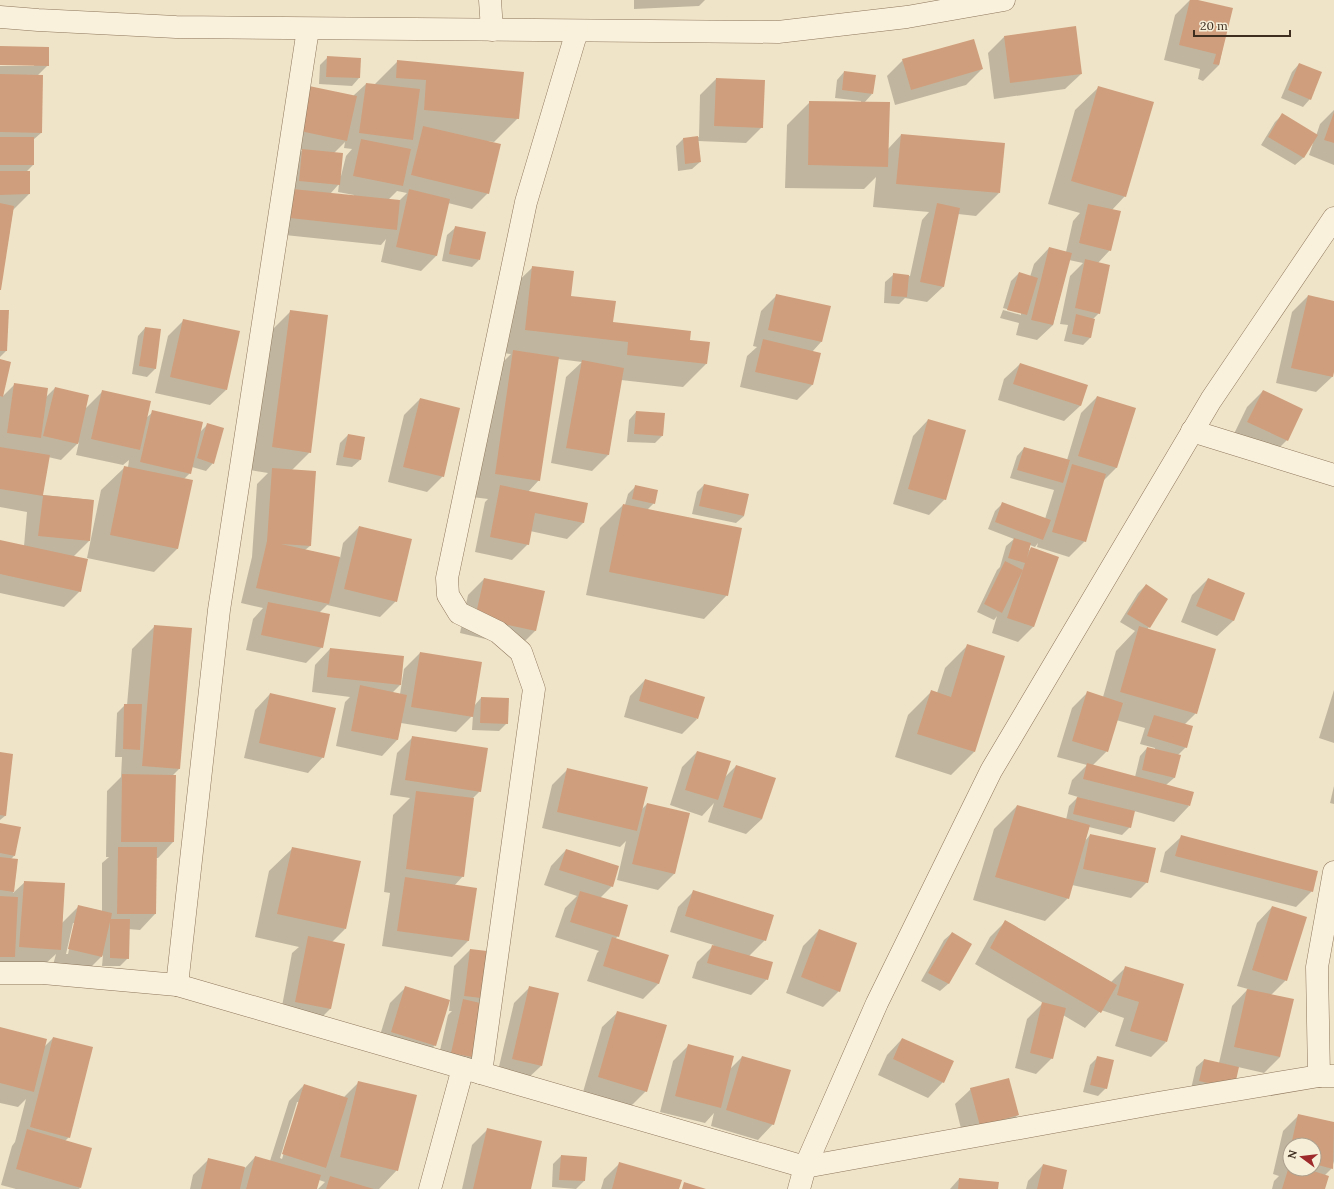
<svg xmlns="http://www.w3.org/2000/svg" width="1334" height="1189" font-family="Lora,serif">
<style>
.shadow{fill:#0003;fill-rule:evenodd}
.building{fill:#cf9f7d}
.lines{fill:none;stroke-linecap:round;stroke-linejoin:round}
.minor-casing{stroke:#8d765c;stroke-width:23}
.minor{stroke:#faf1dc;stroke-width:22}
</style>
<rect width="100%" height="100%" fill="#f0e4c8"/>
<g class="shadow">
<polygon points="634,0 705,0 699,6 634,9"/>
<polygon points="1190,0 1231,9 1219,65 1203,81 1198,79 1200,69 1164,60 1175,15"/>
<polygon points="1004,37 1081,74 1065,89 994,99 988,53"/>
<polygon points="0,47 48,65 37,76 41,133 33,140 33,165 26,172 29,172 29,194 13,210 0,289 0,66 34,66 34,64 0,64"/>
<polygon points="328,57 360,59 359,78 352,86 319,84 320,65"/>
<polygon points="903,60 982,69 966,85 895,105 887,76"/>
<path d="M398,61L518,118L494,142L486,141L488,193L472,209L448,203L436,256L421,271L381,262L386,239L381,245L275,234L286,166L302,150L285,147L294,103L353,96L366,84L374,85ZM345,142L344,148L352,149L346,156L341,176H340L334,153ZM339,184L338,192L354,195L353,197L330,194ZM397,191L407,193L399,201L388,200Z"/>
<polygon points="1299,64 1310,99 1303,107 1281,98 1292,72"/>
<polygon points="844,72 872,94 864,103 888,149 901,135 999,193 976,216 958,214 943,287 927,302 905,298 899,304 884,303 885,282 893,275 910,276 922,220 929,212 873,207 876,177 864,189 785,188 787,125 810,102 861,103 861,101 835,98 837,80"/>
<polygon points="716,79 762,127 746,143 698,141 700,162 692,169 678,171 676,146 683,139 699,137 700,95"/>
<polygon points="1099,87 1125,196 1112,210 1110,250 1098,263 1099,313 1093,319 1090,338 1083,345 1064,341 1068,325 1060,324 1070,276 1083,263 1069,260 1053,325 1037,340 1016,335 1019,323 1000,318 1003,310 1021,315 1021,313 1003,308 1011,281 1019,273 1030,277 1034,264 1049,248 1066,252 1073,221 1080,213 1048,204 1075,110"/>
<polygon points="1334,110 1334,165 1309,155 1313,143 1312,142 1303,158 1295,165 1261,145 1275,122 1282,115 1316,136 1320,124"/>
<polygon points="455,228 479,260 472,267 442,261 447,235"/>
<polygon points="533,267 570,297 612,323 689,341 709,343 706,364 683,387 621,380 608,455 592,471 551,463 566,377 582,362 558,359 539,480 528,492 587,504 583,523 567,539 530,531 528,544 512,560 475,552 485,502 488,499 472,497 491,374 511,354 503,353 509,290"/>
<polygon points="777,295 829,307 821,342 812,352 812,385 797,400 740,387 747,356 757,347 753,346 761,311"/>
<polygon points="1308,296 1334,302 1334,367 1332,377 1316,392 1276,383 1292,312"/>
<polygon points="0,311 6,351 0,357"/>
<polygon points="290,312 310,452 292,470 310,546 305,550 340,558 343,543 359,527 396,601 380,617 327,605 319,613 322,647 306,663 246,650 253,619 263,608 241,603 252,557 257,484 268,473 249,470 267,335"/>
<polygon points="184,320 226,390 210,405 155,393 168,336"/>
<polygon points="145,328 160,330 155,369 147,377 132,374 138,336"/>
<polygon points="0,360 10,362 2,397 15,384 45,398 55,388 85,409 102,392 146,418 153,412 200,432 207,425 213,463 206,471 192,467 190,473 184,479 177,549 154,572 87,558 101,490 125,467 128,467 129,460 123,465 76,455 79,442 61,460 48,457 42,495 93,500 89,541 73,557 80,591 64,607 0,593 0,541 24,546 27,512 0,507"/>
<polygon points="1020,364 1086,385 1080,406 1064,421 998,400 1004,379"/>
<polygon points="1263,391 1287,440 1271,456 1232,438 1247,407"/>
<polygon points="1097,397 1135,409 1116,468 1103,481 1085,541 1069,557 1037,547 1038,543 1035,547 1030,545 1028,552 1031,548 1034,626 1018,642 992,633 997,616 994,620 977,612 997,570 1000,567 1006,546 1014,539 988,529 995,511 1002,504 1045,519 1054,490 1010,478 1017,456 1024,448 1067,460 1081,413"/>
<polygon points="420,399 443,476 427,492 388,482 404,415"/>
<polygon points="636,412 662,436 655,443 627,442 629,420"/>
<polygon points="928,420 945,499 929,515 893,504 913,436"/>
<polygon points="348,435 360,460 352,467 336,465 340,443"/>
<polygon points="704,485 744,516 736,523 692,514 697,492"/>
<polygon points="636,486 654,503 647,510 727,595 704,619 586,595 600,528 623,505 625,505 628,494"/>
<polygon points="484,579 543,592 535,631 519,647 460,633 468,595"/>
<polygon points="1208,579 1244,593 1233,621 1217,636 1181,622 1192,595"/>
<path d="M1146,585L1167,599L1147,630L1196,713L1184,725L1186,747L1178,755L1174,778L1166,785L1189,806L1174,822L1134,811L1130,827L1122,835L1089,827L1085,841L1090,835L1147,882L1131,898L1072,885L1068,898L1045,921L973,900L994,829L1017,806L1066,820L1069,806L1078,797L1068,794L1072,780L1087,765L1057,757L1072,708L1087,693L1103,697L1116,651L1135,631L1120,622L1138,593ZM1116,720L1145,728L1140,744L1155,748V750L1147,748L1140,756L1135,777L1092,766L1107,751Z"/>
<path d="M155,626L190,629L179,769L172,776L173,842L158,858H156L155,914L140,930L128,929V958L120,966H102L103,955L86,972L53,965L56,954L44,965L0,971V824L14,856L11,859L17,860L13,893L25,882L62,923L79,906L102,911V863L109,857H106L107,791L121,777L122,757H115L117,713L125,705H127L132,649ZM73,923H75L68,954H66Z"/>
<polygon points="968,645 1004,657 974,752 951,775 895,757 908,715 931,692 937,693 945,668"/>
<polygon points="330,649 401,684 392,693 400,694 404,669 420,653 474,706 481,698 507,723 499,731 472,730 473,715 456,732 401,723 397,740 382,756 336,746 345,702 350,697 312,692 315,665"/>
<polygon points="645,680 697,719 682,734 624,717 630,696"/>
<polygon points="1334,690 1334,743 1319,738"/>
<polygon points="270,694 323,757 308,773 244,758 255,710"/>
<polygon points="413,737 480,791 473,798 463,876 454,886 476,889 468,941 452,957 382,946 390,893 384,892 393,815 410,798 390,795 397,753"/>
<polygon points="697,752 724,778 736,766 762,819 746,834 708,822 714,803 702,816 670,805 682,767"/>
<polygon points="0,753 5,816 0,820"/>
<polygon points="568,769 641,810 647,804 688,814 674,874 658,890 617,880 626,841 620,847 542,828 552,785"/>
<polygon points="1334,786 1334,804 1330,803"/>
<polygon points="1181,837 1312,891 1296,907 1160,872 1165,852"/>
<polygon points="293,848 345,929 332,942 331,1008 315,1024 280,1017 292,953 299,947 255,937 269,871"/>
<polygon points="566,850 612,886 600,898 618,936 615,939 659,983 643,999 587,981 597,953 599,951 555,937 565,908 577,896 544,885 551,866"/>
<polygon points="694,891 765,940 749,956 767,979 751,995 692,978 697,962 714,945 670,932 678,907"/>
<polygon points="1272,907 1286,980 1271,995 1280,1057 1264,1073 1238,1067 1234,1089 1191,1089 1196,1067 1204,1060 1219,1063 1232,1006 1248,989 1237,986 1257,923"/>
<polygon points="1006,921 1111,982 1126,967 1166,1042 1151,1057 1115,1046 1124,1018 1101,1010 1085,1028 1063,1015 1052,1058 1036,1074 1015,1068 1027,1019 1043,1003 975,964 990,937"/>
<polygon points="819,930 839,991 823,1007 786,993 803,946"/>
<polygon points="952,933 971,944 948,984 940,991 921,981 944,940"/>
<polygon points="470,950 495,953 477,1058 461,1073 436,1068 448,1015 452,1011 449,1011 454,966"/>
<polygon points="530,987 541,1066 525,1081 497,1075 514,1003"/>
<polygon points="405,988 435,1045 420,1061 376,1048 390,1003"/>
<polygon points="618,1012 646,1091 630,1107 583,1092 602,1027"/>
<polygon points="0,1028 44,1047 53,1038 69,1137 65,1141 80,1188 79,1189 16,1189 1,1185 12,1146 15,1142 26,1099 18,1107 0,1103"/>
<polygon points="902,1039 943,1082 928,1098 878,1075 887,1055"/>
<polygon points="689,1045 730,1069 742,1057 773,1124 758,1140 711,1126 714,1113 705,1123 660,1112 673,1061"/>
<polygon points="1098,1057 1106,1088 1098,1096 1083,1092 1090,1065"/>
<path d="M359,1082L397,1170L379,1189H318L325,1182L319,1180L316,1189H190L193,1175L209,1159L245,1168L255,1157L270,1161L289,1101L304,1085L344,1097ZM297,1102H299L282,1159L280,1158Z"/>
<polygon points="971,1089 1018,1115 1002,1131 964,1141 955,1104"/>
<path d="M1299,1115L1334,1123V1161L1332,1168L1325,1175L1324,1189H1272L1274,1181L1279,1176L1273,1174L1283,1131ZM1290,1145H1314V1169H1290Z"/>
<polygon points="488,1129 530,1189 462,1189 472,1145"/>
<polygon points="561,1156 584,1181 576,1189 552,1187 553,1164"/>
<polygon points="620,1163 678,1189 601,1189 604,1179"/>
<polygon points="1043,1165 1062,1189 1026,1189 1028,1181"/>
<polygon points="959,1179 997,1189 950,1189"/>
</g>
<g class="building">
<polygon points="1190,0 1198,0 1233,8 1219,65 1213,64 1216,54 1179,45"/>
<polygon points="1076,26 1082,74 1010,83 1004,36"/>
<polygon points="974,39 983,69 911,90 902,59"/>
<polygon points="0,46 49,47 49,66 0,65"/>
<polygon points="327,56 361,58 360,78 326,77"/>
<polygon points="397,60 524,72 519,119 424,110 426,80 396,78"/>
<polygon points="1299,63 1322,72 1311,100 1288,90"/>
<polygon points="844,71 876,75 873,94 842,90"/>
<polygon points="0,74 43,75 42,133 0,132"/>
<polygon points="716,78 765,80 763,128 714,126"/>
<polygon points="366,83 420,89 413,140 359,133"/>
<polygon points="309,86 357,96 347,141 300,131"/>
<polygon points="1098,86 1154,102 1126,197 1071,181"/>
<polygon points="809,101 890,102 888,167 808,165"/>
<polygon points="1334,112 1334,143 1324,140"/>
<polygon points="1282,113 1318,135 1304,158 1268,137"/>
<polygon points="423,126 501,144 489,194 411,175"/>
<polygon points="901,134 1005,143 1000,193 896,184"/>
<polygon points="698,136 701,162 685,164 683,138"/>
<rect x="0" y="137" width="34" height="28"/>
<polygon points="361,139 411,149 403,186 353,176"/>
<polygon points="302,149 343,153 340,185 299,181"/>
<polygon points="0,171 30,171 30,194 0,195"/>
<polygon points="293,189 400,200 397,230 290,218"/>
<polygon points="409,189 450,199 437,256 396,247"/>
<polygon points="0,203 14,206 1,290 0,290"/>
<polygon points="937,203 960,208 944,287 920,282"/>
<polygon points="1088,204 1121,211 1111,251 1079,243"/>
<polygon points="455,226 486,232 480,260 449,254"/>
<polygon points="1049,247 1072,253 1053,325 1031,320"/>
<polygon points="1085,259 1110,265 1100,314 1075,308"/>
<polygon points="532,266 574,271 571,296 616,301 613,322 691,331 690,340 710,342 707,364 627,355 628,342 525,330"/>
<polygon points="1019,272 1038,278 1027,315 1007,310"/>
<polygon points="893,273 909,275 907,297 891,296"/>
<polygon points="776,294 831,306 822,342 768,330"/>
<polygon points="1308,295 1334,301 1334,372 1333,377 1291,368"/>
<polygon points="0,310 9,310 7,351 0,351"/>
<polygon points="290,310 328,315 311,453 272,447"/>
<polygon points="1076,314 1095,319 1091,338 1072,334"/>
<polygon points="183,319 240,331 227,390 170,377"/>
<polygon points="145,327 161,329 156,369 139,366"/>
<polygon points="763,339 821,353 813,385 755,372"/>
<polygon points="513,350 559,357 540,481 495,474"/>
<polygon points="0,359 11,362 3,397 0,396"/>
<polygon points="582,360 624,368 609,455 566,448"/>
<polygon points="1020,363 1088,385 1081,406 1013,384"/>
<polygon points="14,383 48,388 41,438 7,433"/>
<polygon points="55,387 89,395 78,444 43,436"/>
<polygon points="102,390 151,401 140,450 91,439"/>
<polygon points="1263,390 1303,409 1288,441 1247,422"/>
<polygon points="1097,396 1136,408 1117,468 1078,456"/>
<polygon points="420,398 460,408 444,477 403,467"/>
<polygon points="152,410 203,422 191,474 140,462"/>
<polygon points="636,411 665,413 663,436 634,434"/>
<polygon points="928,419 966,430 946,500 908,489"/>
<polygon points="207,423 224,428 214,464 197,458"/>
<polygon points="348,434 365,437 361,460 343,457"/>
<polygon points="0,447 50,455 43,495 94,500 90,541 38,536 43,496 0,489"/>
<polygon points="1024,447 1070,460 1063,483 1017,470"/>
<polygon points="1072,464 1106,474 1086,542 1052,532"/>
<polygon points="124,466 193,480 178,549 110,535"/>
<polygon points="272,468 316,471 311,546 281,544 340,557 329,604 256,588 267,541"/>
<polygon points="704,484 749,494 744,516 699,506"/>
<polygon points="500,485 588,503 584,523 535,513 529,545 490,537"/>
<polygon points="635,485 658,490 655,504 632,499"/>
<polygon points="1002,502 1051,520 1043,540 995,522"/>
<polygon points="623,504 742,528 728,596 609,572"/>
<polygon points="359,526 412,539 397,602 344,589"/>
<polygon points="1014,538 1031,543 1027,558 1031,547 1059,557 1034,627 1007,618 1025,563 1008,558"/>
<polygon points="0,540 88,559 81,592 0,574"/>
<polygon points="1005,561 1023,570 1002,613 984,604"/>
<polygon points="484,578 545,591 536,631 475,618"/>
<polygon points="1208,578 1245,593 1234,621 1196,606"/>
<polygon points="1146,584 1168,599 1150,628 1127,614"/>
<polygon points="268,602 330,614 323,648 261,635"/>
<polygon points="154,625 192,628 180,769 142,766"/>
<polygon points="1139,626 1216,649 1197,714 1120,692"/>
<polygon points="967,644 1005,656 975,752 917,734 931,690 951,697"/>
<polygon points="330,648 404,656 401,685 327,677"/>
<polygon points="420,652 482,662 473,717 411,707"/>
<polygon points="645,679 705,697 698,719 639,701"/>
<polygon points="360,685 407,695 398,740 351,731"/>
<polygon points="1087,691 1123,703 1108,752 1072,741"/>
<polygon points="270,693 336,708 324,758 259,743"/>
<polygon points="481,697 509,698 508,724 480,723"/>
<polygon points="124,704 142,704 140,750 123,749"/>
<polygon points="1154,715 1193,726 1187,748 1147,736"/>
<polygon points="412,736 488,748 481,792 405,780"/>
<polygon points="1147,747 1181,755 1175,778 1142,770"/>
<polygon points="697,751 731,761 718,800 685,790"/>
<polygon points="0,752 13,754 6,816 0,815"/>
<polygon points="1087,763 1194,792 1190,806 1083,779"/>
<polygon points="736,765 776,778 762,819 723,807"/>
<polygon points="567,768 648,787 637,831 557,812"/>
<polygon points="122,774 176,775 174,842 121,842"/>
<polygon points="416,791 474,798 464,877 406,869"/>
<polygon points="1077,797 1135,811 1131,828 1073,814"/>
<polygon points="647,803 690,813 675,874 632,864"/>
<polygon points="1017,805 1090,825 1069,899 995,877"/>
<polygon points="0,823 21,827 15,856 0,853"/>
<polygon points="1090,834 1156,848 1148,883 1083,869"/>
<polygon points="1181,835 1318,871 1313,892 1175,856"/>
<polygon points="118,847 157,847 156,914 117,914"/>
<polygon points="292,847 361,861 346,929 277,914"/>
<polygon points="566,849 619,866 613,887 559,870"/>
<polygon points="0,857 18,859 14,892 0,890"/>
<polygon points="405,877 477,888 469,941 397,931"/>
<polygon points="24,881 65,883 61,950 19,947"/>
<polygon points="693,890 774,915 766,941 685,916"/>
<polygon points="580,891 628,905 619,937 570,922"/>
<polygon points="0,896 18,897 15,957 0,957"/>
<polygon points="78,905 112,913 111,919 130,919 129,959 110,958 110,922 102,957 68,949"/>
<polygon points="1272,906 1307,917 1287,981 1252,970"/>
<polygon points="1005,920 1117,985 1101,1013 990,948"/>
<polygon points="819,929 857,943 840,992 801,977"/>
<polygon points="952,932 972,944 949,984 928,973"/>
<polygon points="308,936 345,944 331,1009 295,1002"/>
<polygon points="612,937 669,955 659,984 603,966"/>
<polygon points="712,945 773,962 768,980 707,963"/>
<polygon points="470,949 496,952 490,999 464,996"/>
<polygon points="1125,966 1184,984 1167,1042 1130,1031 1139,1002 1117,995"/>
<polygon points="405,986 450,1000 436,1046 391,1032"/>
<polygon points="529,986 559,993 542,1066 512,1059"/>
<polygon points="1247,989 1294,999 1280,1057 1234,1047"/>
<polygon points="463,999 489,1005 477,1058 451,1053"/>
<polygon points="1042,1002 1066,1008 1053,1059 1030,1053"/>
<polygon points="617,1011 667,1025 647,1092 598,1077"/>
<polygon points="0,1027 47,1039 34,1092 0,1083"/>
<polygon points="53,1037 93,1047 70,1138 30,1127"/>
<polygon points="902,1038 954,1061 944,1083 893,1059"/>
<polygon points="688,1044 734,1056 721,1108 675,1096"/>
<polygon points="742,1056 791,1070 774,1125 726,1110"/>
<polygon points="1097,1056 1114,1060 1107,1089 1090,1085"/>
<polygon points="1204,1059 1239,1067 1234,1089 1199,1081"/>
<polygon points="1009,1078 1019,1115 980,1126 970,1088"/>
<polygon points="358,1081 417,1095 398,1171 340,1157"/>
<polygon points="304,1084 348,1098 326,1168 282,1154"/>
<polygon points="1298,1114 1334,1122 1333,1169 1314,1164 1314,1145 1291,1145"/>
<polygon points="487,1128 542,1141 531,1189 473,1189"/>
<polygon points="27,1129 92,1148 81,1188 16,1169"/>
<polygon points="561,1155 587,1157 585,1181 559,1180"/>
<polygon points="255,1156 321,1175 317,1189 246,1189"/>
<polygon points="208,1158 245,1167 240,1189 201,1189"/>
<polygon points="619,1162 682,1180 679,1189 612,1189"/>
<polygon points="1290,1163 1290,1169 1307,1169 1329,1176 1325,1189 1282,1189"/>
<polygon points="1043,1164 1067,1170 1063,1189 1037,1189"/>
<polygon points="330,1176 374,1189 326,1189"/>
<polygon points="959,1178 999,1182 998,1189 958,1189"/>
<polygon points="684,1182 706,1189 682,1189"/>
</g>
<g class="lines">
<g class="minor-casing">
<g id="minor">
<polyline points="490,0 492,30"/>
<polyline points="0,17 38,20 176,27 778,32 907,17 1004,0"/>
<polyline points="1192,431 1334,475"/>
<polyline points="0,973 43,973 177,985 805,1167 1158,1103 1319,1076 1334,1076"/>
<polyline points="177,985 219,610 308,29"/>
<polyline points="481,1073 534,689 521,652 498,632 459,613 448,595 447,578 526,202 577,31"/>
<polyline points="1319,1076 1317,967 1334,872"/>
<polyline points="430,1189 463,1068"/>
<polyline points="799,1189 805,1167 877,1003 991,771 1211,400 1334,218"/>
</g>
</g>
<use href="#minor" class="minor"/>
</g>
<g transform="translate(1302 1157) rotate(285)"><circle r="19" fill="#f7eed8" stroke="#ada18e"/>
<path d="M0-3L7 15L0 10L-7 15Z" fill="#9e2a2b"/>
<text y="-6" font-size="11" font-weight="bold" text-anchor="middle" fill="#3d2e20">N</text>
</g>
<path d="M1194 30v6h96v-6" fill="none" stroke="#3d2e20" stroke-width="2"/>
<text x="1200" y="30" font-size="12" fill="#3d2e20" stroke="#f7eed8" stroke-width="3" paint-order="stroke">20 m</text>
</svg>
